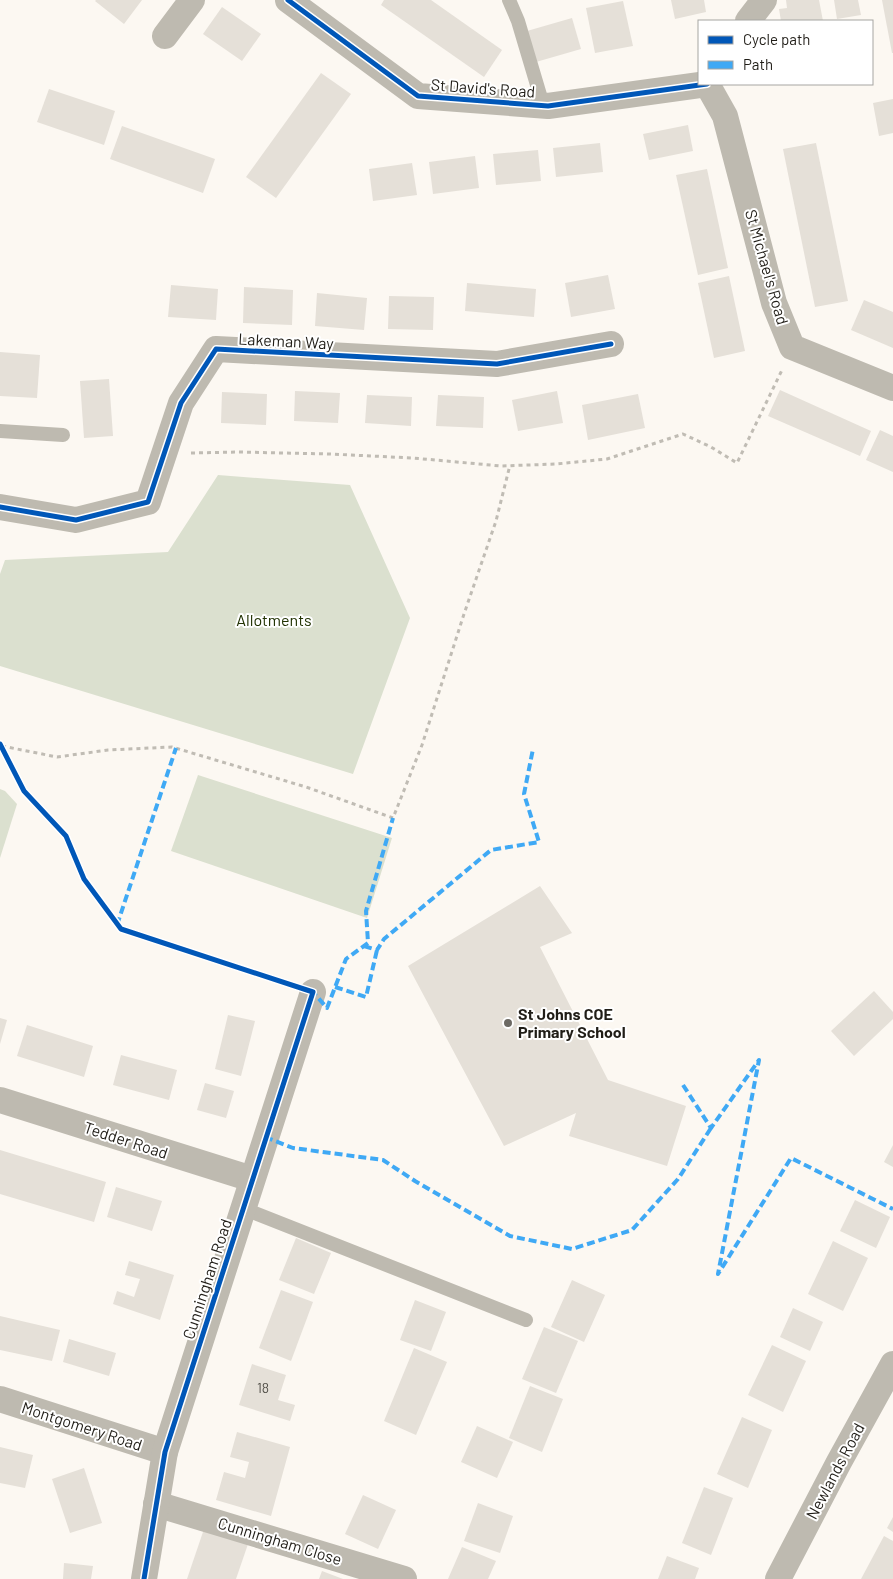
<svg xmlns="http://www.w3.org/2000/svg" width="893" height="1579" font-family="Barlow,sans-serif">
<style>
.green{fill:#dbe0cf}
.building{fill:#e5e0d8}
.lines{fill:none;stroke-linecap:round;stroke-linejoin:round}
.path{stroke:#c0bcb4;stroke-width:3;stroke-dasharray:4 4;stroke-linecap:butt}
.service{stroke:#bebab0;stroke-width:14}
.minor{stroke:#bebab0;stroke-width:26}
.quiet{stroke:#3fa9f5;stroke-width:4;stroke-dasharray:8 4;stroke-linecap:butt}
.cycleway-casing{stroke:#fff;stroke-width:8}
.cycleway{stroke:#0057b8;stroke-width:5}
.poi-dot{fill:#6d6a64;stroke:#fff;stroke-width:2}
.labels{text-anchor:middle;stroke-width:4;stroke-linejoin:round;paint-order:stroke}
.number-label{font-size:14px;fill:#514e47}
.street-label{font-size:16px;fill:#201d17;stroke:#fff}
.park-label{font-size:16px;fill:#213202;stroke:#fff}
.poi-label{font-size:16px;font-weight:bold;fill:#201d17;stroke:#fff;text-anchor:start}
</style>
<rect width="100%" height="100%" fill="#fcf8f2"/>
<g class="green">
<polygon points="218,475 350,485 410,618 353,774 0,666 0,574 5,560 168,552"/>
<polygon points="198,775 392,838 367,918 171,851"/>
<polygon points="0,789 5,791 17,804 0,858"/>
</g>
<g class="building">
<polygon points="96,0 142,0 124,24 95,1"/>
<polygon points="384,0 431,0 502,50 484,77 381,5"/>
<polygon points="671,0 704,0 706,12 675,19"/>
<polygon points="786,0 819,0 823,21 781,21 779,9 787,8"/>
<polygon points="834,0 858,0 861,15 837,19"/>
<polygon points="882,0 893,0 893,53 892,53"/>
<polygon points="623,1 633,46 595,53 586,8"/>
<polygon points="222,7 261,34 242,61 203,34"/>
<polygon points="572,18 581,49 536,62 527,31"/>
<polygon points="321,73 351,94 276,198 246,177"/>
<polygon points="49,89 115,111 104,145 37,122"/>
<polygon points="893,99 893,133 879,136 873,103"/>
<polygon points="688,125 693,151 649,160 643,134"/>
<polygon points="122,126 215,159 203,193 110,159"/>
<polygon points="600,143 603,172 556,177 553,148"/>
<polygon points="816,143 848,301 815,307 783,149"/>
<polygon points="538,150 541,181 496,185 493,154"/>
<polygon points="475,156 479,188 433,194 429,162"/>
<polygon points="412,163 417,195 373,201 369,169"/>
<polygon points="707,169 728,268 698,275 676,175"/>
<polygon points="608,275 615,309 571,317 565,283"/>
<polygon points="729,276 745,351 714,358 698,283"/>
<polygon points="467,283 536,289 534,317 465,311"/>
<polygon points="171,285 218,289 216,320 168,317"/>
<polygon points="244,287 293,290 292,325 243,323"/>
<polygon points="317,293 367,298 364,330 315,326"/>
<polygon points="389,296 434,297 433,330 388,329"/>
<polygon points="864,300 893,312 893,348 851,330"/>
<polygon points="0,352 40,355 37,398 0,396"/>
<polygon points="109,379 113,436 84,438 80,381"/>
<polygon points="780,390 871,431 860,456 768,416"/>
<polygon points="295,391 340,393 338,423 294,421"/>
<polygon points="557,391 563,423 518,431 512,400"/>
<polygon points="222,392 267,394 266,425 221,423"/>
<polygon points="638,394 645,428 588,440 582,405"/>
<polygon points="367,395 412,397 411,426 365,423"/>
<polygon points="438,395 484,397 483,428 436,426"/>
<polygon points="880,430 893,436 893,472 866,460"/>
<polygon points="540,886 572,933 540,947 608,1080 686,1106 667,1166 569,1136 576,1113 504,1146 408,966"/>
<polygon points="874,991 893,1012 893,1019 854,1056 831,1031"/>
<polygon points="228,1015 255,1021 241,1076 215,1069"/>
<polygon points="0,1018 7,1020 0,1044"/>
<polygon points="27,1025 93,1046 84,1077 17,1056"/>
<polygon points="121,1055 177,1070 169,1100 113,1085"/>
<polygon points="205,1083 234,1091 226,1118 197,1110"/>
<polygon points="893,1145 893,1167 884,1162"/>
<polygon points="0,1150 106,1182 94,1222 0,1194"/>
<polygon points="116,1187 162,1201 152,1231 107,1217"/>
<polygon points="855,1200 890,1217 876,1248 840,1231"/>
<polygon points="296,1238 331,1253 314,1294 279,1280"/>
<polygon points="833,1241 868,1258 843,1311 808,1294"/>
<polygon points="129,1261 174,1275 160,1320 113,1304 117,1291 134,1297 140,1279 125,1275"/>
<polygon points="572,1280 605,1295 584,1342 551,1327"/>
<polygon points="281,1290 313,1302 291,1361 259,1348"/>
<polygon points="415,1300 446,1312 431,1351 400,1340"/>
<polygon points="793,1308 823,1322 810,1351 780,1337"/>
<polygon points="0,1316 60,1330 52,1361 0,1350"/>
<polygon points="544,1327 578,1341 556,1393 522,1379"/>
<polygon points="69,1339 116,1353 109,1376 63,1362"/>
<polygon points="772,1345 806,1361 783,1412 748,1395"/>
<polygon points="414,1348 447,1362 416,1435 384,1421"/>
<polygon points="252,1364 286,1375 278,1400 295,1405 290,1421 239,1405"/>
<polygon points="530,1386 563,1399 542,1452 509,1438"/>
<polygon points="742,1417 772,1430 748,1488 717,1474"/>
<polygon points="477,1426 513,1442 497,1478 461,1462"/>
<polygon points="237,1432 290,1447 271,1516 216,1500 224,1472 245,1478 249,1462 230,1457"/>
<polygon points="0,1447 33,1455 25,1488 0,1483"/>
<polygon points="84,1468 102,1523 70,1533 52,1479"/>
<polygon points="704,1487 733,1498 711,1555 682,1543"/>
<polygon points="363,1495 396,1510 378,1549 345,1534"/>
<polygon points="478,1503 513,1516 500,1553 464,1541"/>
<polygon points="893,1517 893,1532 887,1528"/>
<polygon points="204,1529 248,1544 236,1579 187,1579"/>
<polygon points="884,1536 893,1541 893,1579 861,1579"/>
<polygon points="462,1547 496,1561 488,1579 448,1579"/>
<polygon points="667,1556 699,1568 695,1579 658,1579"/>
<polygon points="64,1563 93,1566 91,1579 63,1579"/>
<polygon points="322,1571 343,1579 319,1579"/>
</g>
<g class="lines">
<g class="path">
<polyline points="191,453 238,452 330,454 413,458 501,466 556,464 607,459 683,434 711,447 737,463 782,370"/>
<polyline points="2,746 57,757 108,750 172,747 306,787 393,818 422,745 464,614 496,521 510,465"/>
</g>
<g class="service">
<polyline points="509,0 518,21 543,105"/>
<polyline points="0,431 63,435"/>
<polyline points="242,1208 526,1320"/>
</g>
<g class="minor">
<polyline points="288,0 418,96 548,106 707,84"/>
<polyline points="748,21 764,0"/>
<polyline points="165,36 192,0"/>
<polyline points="707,84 725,116 774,303 792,347 893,388"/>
<polyline points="0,507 76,520 148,502 181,403 216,349 497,364 611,344"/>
<polyline points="0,1100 252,1179"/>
<polyline points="0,1399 165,1452"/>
<polyline points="156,1504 404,1579"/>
<polyline points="144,1579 165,1452 313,992"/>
<polyline points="778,1579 839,1462 893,1364"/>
</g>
<g class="quiet">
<polyline points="117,925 176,748"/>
<polyline points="364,946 377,950 384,939 491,850 539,842 524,794 533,749"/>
<polyline points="335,987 366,997 377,950"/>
<polyline points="310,991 313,992 327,1008 346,959 368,943 366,911 393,818"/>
<polyline points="683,1085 711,1128 759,1060 718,1274 791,1158 893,1209"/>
<polyline points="265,1137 293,1148 383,1160 415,1181 510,1236 572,1249 632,1230 678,1179 711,1128"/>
</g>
<g class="cycleway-casing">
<g id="cycleway">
<polyline points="288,0 418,96 548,106 707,84"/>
<polyline points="0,507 76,520 148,502 181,403 216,349 497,364 611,344"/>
<polyline points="0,744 24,791 66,836 84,879 121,929 313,992 165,1452 144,1579"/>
</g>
</g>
<use href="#cycleway" class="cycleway"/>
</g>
<circle class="poi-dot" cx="508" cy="1023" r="5"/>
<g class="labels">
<g class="number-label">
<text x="263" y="1393">18</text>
</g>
<g class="street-label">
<text transform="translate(483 88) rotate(4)" y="6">St David's Road</text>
<text transform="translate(767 267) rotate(74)" y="6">St Michael's Road</text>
<text transform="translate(286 341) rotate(3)" y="6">Lakeman Way</text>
<text transform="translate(126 1140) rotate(18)" y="6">Tedder Road</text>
<text transform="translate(207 1279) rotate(-72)" y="6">Cunningham Road</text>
<text transform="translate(82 1426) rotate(18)" y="6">Montgomery Road</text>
<text transform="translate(835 1471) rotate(-62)" y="6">Newlands Road</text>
<text transform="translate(280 1541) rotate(17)" y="6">Cunningham Close</text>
</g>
<g class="park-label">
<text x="274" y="626">Allotments</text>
</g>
<g class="poi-label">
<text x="518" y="1020">St Johns COE<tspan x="518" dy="18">Primary School</tspan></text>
</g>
</g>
<rect x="698" y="20" width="175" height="65" fill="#ffffff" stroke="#a6a5a2"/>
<rect x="708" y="36" width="25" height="8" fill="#0057b8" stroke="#a6a5a2"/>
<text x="743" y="45" font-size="15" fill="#201d17">Cycle path</text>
<rect x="708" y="61" width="25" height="8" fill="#3fa9f5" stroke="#a6a5a2"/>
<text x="743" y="70" font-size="15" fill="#201d17">Path</text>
</svg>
